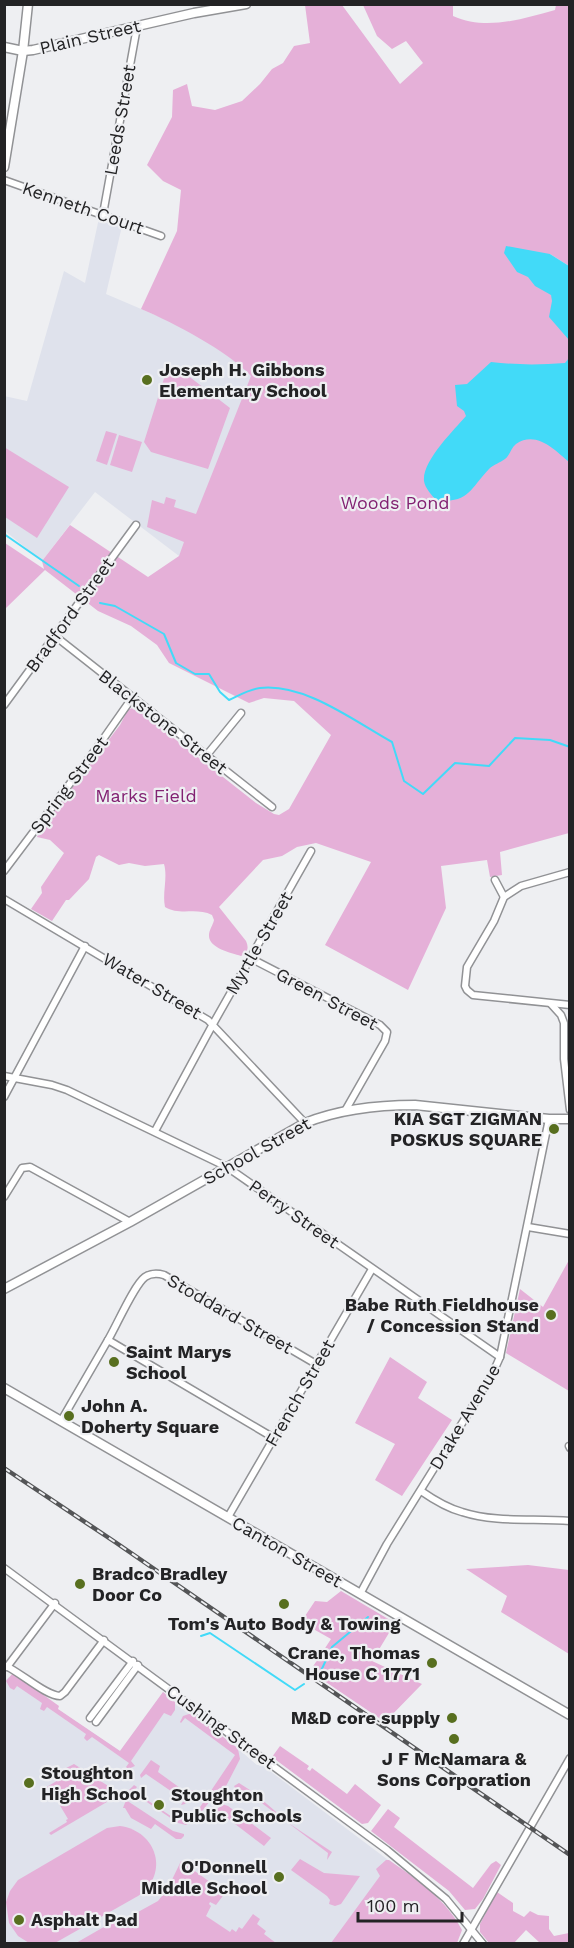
<svg xmlns="http://www.w3.org/2000/svg" width="574" height="1948" font-family="'Work Sans',sans-serif">
<style>
.built{fill:#dfe2ec}
.green{fill:#e5b0d8}
.water{fill:#42daf8}
.lines{fill:none;stroke-linecap:round;stroke-linejoin:round}
.stream{stroke:#42daf8;stroke-width:2}
.street-casing{stroke:#919295;stroke-width:9}
.secondary-casing{stroke:#919295;stroke-width:11}
.street{stroke:#fff;stroke-width:6}
.secondary{stroke:#fff;stroke-width:8}
.rail-casing{stroke:#545557;stroke-width:4.5}
.rail{stroke:#eeeff2;stroke-width:2;stroke-dasharray:7;stroke-linecap:butt}
.poi-dot{fill:#586f1f;stroke:#eeeff2;stroke-width:2}
.labels{text-anchor:middle;stroke-width:4.5;stroke-linejoin:round;paint-order:stroke}
.street-label{font-size:18px;fill:#232325;stroke:#eeeff2}
.poi-label{font-size:18px;font-weight:bold;fill:#232325;stroke:#eeeff2;text-anchor:start}
.park-label{font-size:18px;fill:#822172;stroke:#eeeff2}
</style>
<rect width="100%" height="100%" fill="#eeeff2"/>
<g class="built">
<polygon points="99,218 122,226 106,294 202,335 345,235 179,556 95,492 42,561 5,531 4,396 27,401 64,271 85,283"/>
<polygon points="9,1677 120,1751 163,1692 174,1703 235,1746 257,1765 262,1765 428,1890 450,1912 457,1943 5,1943 4,1682"/>
</g>
<g class="green">
<path d="M305,5H342L400,84L423,63L406,41L392,49L377,36L363,5H453V16C486,31 522,19 555,10L556,5H569V266L550,254L551,295L569,325V833L500,852L502,875L490,877L487,860L441,866L446,908L408,990L325,945L371,862L316,843L297,847L282,856L263,860L219,907L246,941C249,948 248,952 241,956C231,953 208,948 209,935C209,930 213,925 214,920L212,915C197,907 179,916 165,907C162,893 168,878 164,864L145,866L129,863L119,865L99,855L96,857L89,879L69,900H66L52,921L31,909L42,893L41,887L64,853L50,840L37,837L40,830L120,725L129,708L131,709L133,706L256,803L274,814L279,815L289,809L331,735L294,701L264,698L249,703L169,663L157,645L131,626L98,611L45,570L5,609V543L44,569L42,561L70,525L148,577L179,556L184,542L147,527L152,500L164,504L166,497L176,500L174,507L196,514L251,376C228,351 174,323 141,309L177,231L181,190L163,181L147,165L172,117L173,90L187,84L192,106L215,110L242,101L260,84L272,69L283,63L294,46L310,43Z"/>
<polygon points="178,368 230,408 208,469 151,452 144,442 167,369 175,372"/>
<polygon points="106,431 117,434 107,465 96,461"/>
<polygon points="119,435 142,442 132,472 110,465"/>
<polygon points="4,447 69,487 37,538 5,517"/>
<polygon points="569,1260 569,1391 506,1353 520,1289 543,1307"/>
<polygon points="390,1357 427,1382 418,1398 452,1420 402,1496 375,1480 395,1444 355,1423"/>
<polygon points="528,1565 569,1570 569,1654 501,1612 507,1596 466,1569"/>
<polygon points="341,1591 395,1623 372,1661 422,1684 385,1722 311,1672 312,1668 331,1639 301,1622 315,1601 327,1602"/>
<polygon points="13,1673 59,1706 58,1709 120,1751 163,1692 175,1702 175,1710 171,1716 164,1713 131,1761 135,1766 128,1769 126,1767 129,1763 92,1737 87,1741 84,1738 86,1734 47,1707 44,1711 40,1709 42,1703 17,1686 14,1690 10,1688 6,1681"/>
<polygon points="189,1714 193,1714 235,1746 238,1749 240,1759 224,1790 214,1796 195,1820 186,1825 178,1823 129,1790 134,1785 137,1787 134,1791 178,1821 184,1814 192,1819 235,1755 185,1718 181,1723 180,1722 183,1716"/>
<polygon points="280,1746 309,1766 307,1769 310,1771 312,1768 347,1794 355,1784 381,1805 368,1823 362,1824 272,1757"/>
<polygon points="151,1760 160,1766 158,1772 187,1793 190,1790 193,1790 194,1792 185,1804 181,1805 184,1800 146,1774 141,1778 140,1775"/>
<polygon points="74,1764 116,1791 117,1796 51,1835 49,1833 67,1822 66,1820 68,1819 52,1792 48,1794 45,1788 65,1776 62,1770"/>
<polygon points="239,1783 253,1792 290,1824 332,1852 327,1860 328,1853 251,1795 239,1795 234,1786"/>
<polygon points="126,1800 173,1831 184,1834 184,1836 181,1839 176,1839 155,1824 151,1829 131,1818 125,1808 123,1808"/>
<polygon points="222,1804 228,1806 271,1838 264,1846 218,1811 212,1819 210,1817"/>
<polygon points="388,1809 400,1818 394,1827 473,1888 491,1864 496,1861 501,1865 483,1899 475,1909 465,1910 449,1891 371,1831"/>
<path d="M120,1826C157,1831 170,1874 138,1896L55,1943H29L18,1936L9,1923L6,1902L10,1891L18,1880L107,1828Z"/>
<polygon points="300,1859 324,1873 360,1876 341,1904 335,1906 329,1904 330,1900 327,1896 291,1870"/>
<path d="M386,1860H389C415,1878 447,1900 462,1930L457,1943H331L380,1876L376,1869Z"/>
<polygon points="181,1861 225,1893 216,1905 210,1902 209,1904 211,1906 206,1916 230,1932 232,1929 236,1932 239,1927 242,1929 253,1914 260,1919 257,1924 266,1931 264,1934 276,1943 76,1943 116,1920 118,1923 158,1901 168,1888"/>
<polygon points="497,1892 513,1903 513,1911 524,1917 530,1911 538,1915 549,1916 549,1929 554,1936 569,1933 569,1943 540,1943 526,1930 514,1943 489,1943 480,1932 480,1924"/>
</g>
<g class="water">
<polygon points="506,246 550,254 569,266 569,340 549,317 552,301 551,295 535,286 528,277 517,272 504,253"/>
<path d="M569,358V462C555,450 536,430 516,444C511,448 510,455 505,459C500,463 494,464 489,469C469,490 470,502 437,501C432,496 425,488 424,481C422,461 454,430 466,416L464,411L457,406L455,385L467,384L491,362C516,365 540,365 565,363Z"/>
</g>
<g class="lines">
<g class="stream">
<polyline points="4,534 79,586"/>
<path d="M100,603L115,606L164,634L176,663L195,674H209L220,692L229,700C238,696 249,689 260,688C305,683 354,721 392,742L404,781L423,794L455,763L489,766L515,738L550,740L570,747"/>
<polyline points="201,1636 210,1633 295,1690 304,1684"/>
<polyline points="320,1673 332,1647 368,1617"/>
</g>
<g class="street-casing">
<g id="street">
<polyline points="4,180 161,236"/>
<polyline points="103,214 137,27"/>
<polyline points="55,636 272,807"/>
<polyline points="4,705 136,525"/>
<polyline points="206,756 241,713"/>
<polyline points="4,871 99,745 132,698"/>
<polyline points="570,872 521,886 504,897 494,921 467,967 465,986 467,990 473,995 570,1005"/>
<polyline points="495,880 504,897"/>
<polyline points="4,899 208,1020 305,1123"/>
<polyline points="252,959 380,1025 387,1032 385,1041 345,1111"/>
<polyline points="551,1004 561,1015 564,1023 564,1059 570,1110"/>
<polyline points="4,1076 52,1085 67,1090 227,1167 500,1357"/>
<polyline points="4,1097 85,946"/>
<polyline points="155,1131 213,1024 311,851"/>
<polyline points="4,1197 22,1168 30,1167 130,1222"/>
<polyline points="528,1227 570,1234"/>
<path d="M108,1340C116,1327 134,1285 145,1277C151,1273 157,1273 164,1275L316,1364"/>
<polyline points="61,1421 108,1340 274,1438"/>
<polyline points="569,1446 570,1448"/>
<path d="M421,1491C434,1500 447,1508 462,1512C496,1523 534,1518 570,1521"/>
<polyline points="228,1517 372,1269"/>
<polyline points="4,1568 387,1850 446,1899 483,1944"/>
<polyline points="360,1594 387,1544 492,1375 500,1357 549,1119"/>
<path d="M4,1665C20,1672 46,1696 60,1696L65,1692L104,1640"/>
<polyline points="7,1667 55,1603"/>
<polyline points="90,1718 133,1661"/>
<polyline points="96,1722 138,1665"/>
<polyline points="463,1944 570,1758"/>
</g>
</g>
<g class="secondary-casing">
<g id="secondary">
<polyline points="4,47 23,51 33,50 194,13 246,4"/>
<polyline points="4,167 23,51 28,4"/>
<path d="M4,1289L130,1222L305,1123C340,1109 377,1105 415,1105L549,1119H570"/>
<polyline points="4,1388 570,1715"/>
</g>
</g>
<use href="#street" class="street"/>
<use href="#secondary" class="secondary"/>
<g class="rail-casing">
<polyline id="rail" points="4,1468 115,1542 570,1855"/>
</g>
<use href="#rail" class="rail"/>
</g>
<g class="poi-dot">
<circle cx="147" cy="380" r="6"/>
<circle cx="554" cy="1129" r="6"/>
<circle cx="551" cy="1315" r="6"/>
<circle cx="114" cy="1362" r="6"/>
<circle cx="69" cy="1416" r="6"/>
<circle cx="80" cy="1584" r="6"/>
<circle cx="284" cy="1604" r="6"/>
<circle cx="432" cy="1663" r="6"/>
<circle cx="452" cy="1718" r="6"/>
<circle cx="454" cy="1739" r="6"/>
<circle cx="29" cy="1783" r="6"/>
<circle cx="159" cy="1805" r="6"/>
<circle cx="279" cy="1877" r="6"/>
<circle cx="19" cy="1920" r="6"/>
</g>
<g class="labels">
<g class="street-label">
<text transform="translate(90 37) rotate(-13)" y="6">Plain Street</text>
<text transform="translate(120 120) rotate(-80)" y="6">Leeds Street</text>
<text transform="translate(83 208) rotate(19)" y="6">Kenneth Court</text>
<text transform="translate(70 615) rotate(-54)" y="6">Bradford Street</text>
<text transform="translate(163 722) rotate(38)" y="6">Blackstone Street</text>
<text transform="translate(69 785) rotate(-53)" y="6">Spring Street</text>
<text transform="translate(259 943) rotate(-60)" y="6">Myrtle Street</text>
<text transform="translate(152 986) rotate(31)" y="6">Water Street</text>
<text transform="translate(327 999) rotate(28)" y="6">Green Street</text>
<text transform="translate(257 1151) rotate(-29)" y="6">School Street</text>
<text transform="translate(294 1214) rotate(35)" y="6">Perry Street</text>
<text transform="translate(230 1314) rotate(30)" y="6">Stoddard Street</text>
<text transform="translate(300 1393) rotate(-60)" y="6">French Street</text>
<text transform="translate(465 1417) rotate(-59)" y="6">Drake Avenue</text>
<text transform="translate(287 1552) rotate(30)" y="6">Canton Street</text>
<text transform="translate(221 1727) rotate(36)" y="6">Cushing Street</text>
</g>
<g class="poi-label">
<text x="159" y="376">Joseph H. Gibbons<tspan x="159" dy="21">Elementary School</tspan></text>
<text x="542" y="1125" text-anchor="end">KIA SGT ZIGMAN<tspan x="542" dy="21">POSKUS SQUARE</tspan></text>
<text x="539" y="1311" text-anchor="end">Babe Ruth Fieldhouse<tspan x="539" dy="21">/ Concession Stand</tspan></text>
<text x="126" y="1358">Saint Marys<tspan x="126" dy="21">School</tspan></text>
<text x="81" y="1412">John A.<tspan x="81" dy="21">Doherty Square</tspan></text>
<text x="92" y="1580">Bradco Bradley<tspan x="92" dy="21">Door Co</tspan></text>
<text x="284" y="1630" text-anchor="middle">Tom's Auto Body &amp; Towing</text>
<text x="420" y="1659" text-anchor="end">Crane, Thomas<tspan x="420" dy="21">House C 1771</tspan></text>
<text x="440" y="1724" text-anchor="end">M&amp;D core supply</text>
<text x="454" y="1765" text-anchor="middle">J F McNamara &amp;<tspan x="454" dy="21">Sons Corporation</tspan></text>
<text x="41" y="1779">Stoughton<tspan x="41" dy="21">High School</tspan></text>
<text x="171" y="1801">Stoughton<tspan x="171" dy="21">Public Schools</tspan></text>
<text x="267" y="1873" text-anchor="end">O'Donnell<tspan x="267" dy="21">Middle School</tspan></text>
<text x="31" y="1926">Asphalt Pad</text>
</g>
<g class="park-label">
<text x="395" y="509">Woods Pond</text>
<text x="146" y="802">Marks Field</text>
</g>
</g>
<rect width="574" height="1948" fill="none" stroke="#232325" stroke-width="12"/>
<path d="M358 1912v9h104v-9" fill="none" stroke="#232325" stroke-width="3"/>
<text x="367" y="1912" font-size="18" fill="#232325" stroke="#eeeff2" stroke-width="4.5" paint-order="stroke">100 m</text>
</svg>
